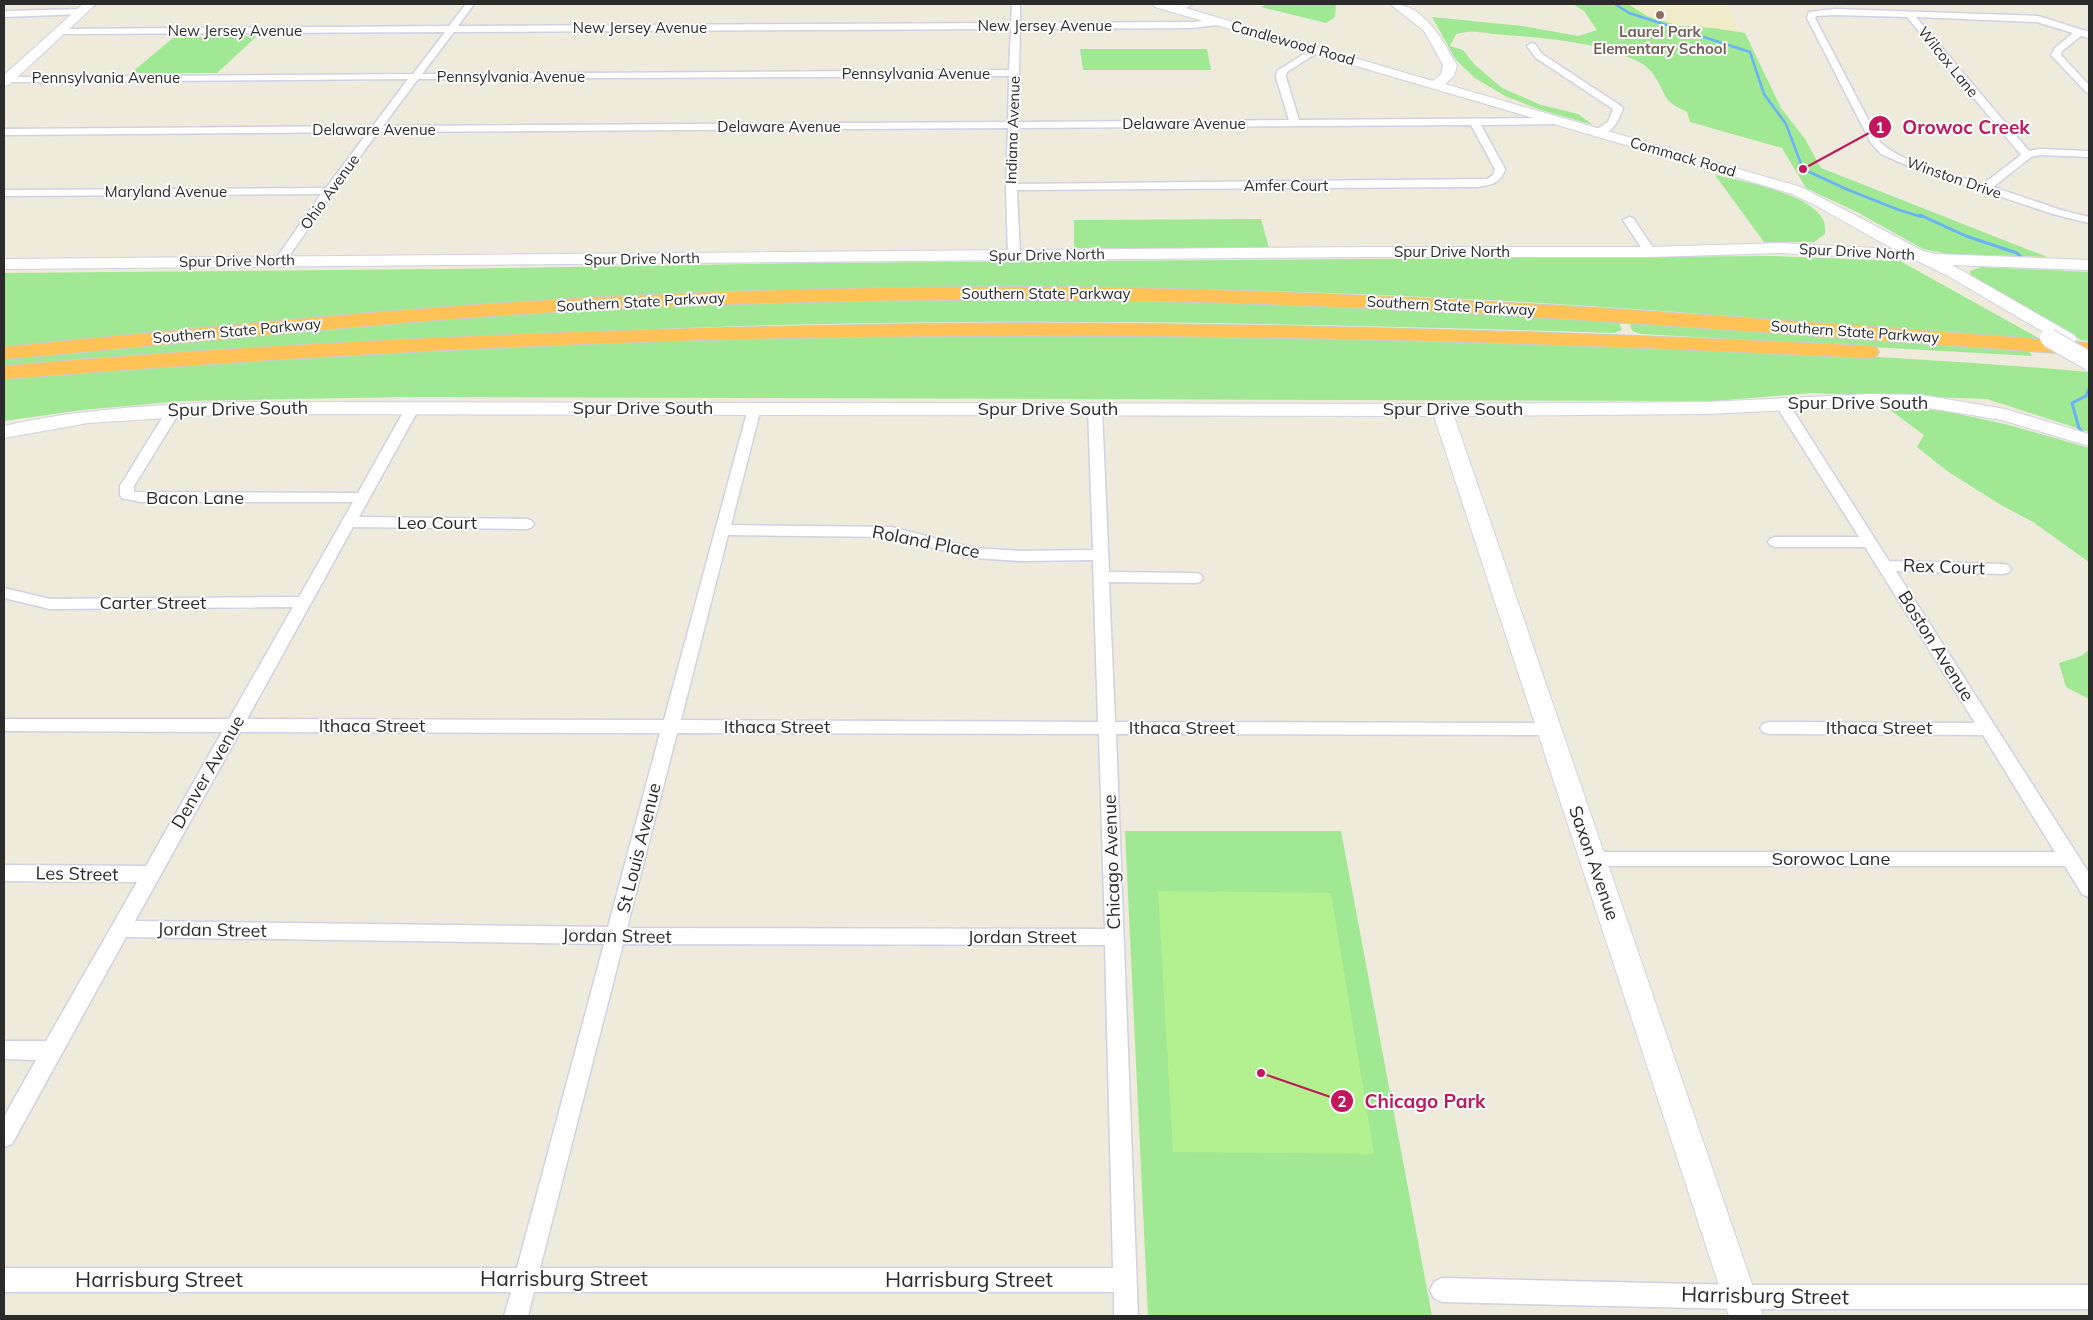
<svg xmlns="http://www.w3.org/2000/svg" width="2093" height="1320" font-family="Mulish,sans-serif">
<style>
.education{fill:#f0ecca}
.green{fill:#a0e894}
.pitch{fill:#b3f08f}
.lines{fill:none;stroke-linecap:round;stroke-linejoin:round}
.stream-far1{stroke:#68b3f7;stroke-width:2.5}
.stream{stroke:#68b3f7;stroke-width:3}
.street-casing{stroke:#d1d1e5;stroke-width:3}
.secondary-casing{stroke:#d1d1e5;stroke-width:2}
.highway-casing{stroke:#ccc;stroke-width:2}
.street{fill:#fff;fill-rule:evenodd}
.secondary{fill:#fff;fill-rule:evenodd}
.highway{fill:#ffc256;fill-rule:evenodd}
.secondary-bridge-casing{stroke:#d1d1e5;stroke-width:20;stroke-linecap:butt}
.secondary-bridge{stroke:#fff;stroke-width:18}
.education-dot{fill:#8d6e63;stroke:#fff;stroke-width:2}
.labels{text-anchor:middle;stroke-width:4;stroke-linejoin:round;paint-order:stroke}
.far-street-label{font-size:15px;fill:#2b2b2b;stroke:#fff}
.far-education-label{font-size:15px;font-weight:bold;fill:#785e54;stroke:#fff}
.street-label{font-size:18px;fill:#2b2b2b;stroke:#fff}
.near-street-label{font-size:21px;fill:#2b2b2b;stroke:#fff}
.leader{fill:none;stroke:#c2185b;stroke-width:2}
.callout-dot{fill:#c2185b;stroke:#fff;stroke-width:2}
.mark-label{font-size:15px;text-anchor:middle;font-weight:bold;fill:#fff}
.callout-label{font-size:19px;text-anchor:middle;font-weight:bold;fill:#c2185b;stroke:#fff;stroke-width:4;stroke-linejoin:round;paint-order:stroke}
</style>
<rect width="100%" height="100%" fill="#eeeadc"/>
<polygon class="education" points="1586,4 1727,4 1742,37 1592,26"/>
<g class="green">
<polygon points="1267,4 1336,4 1335,17 1326,23 1261,7"/>
<path d="M1573,4H1628L1647,16L1679,26L1713,28L1745,33L1781,108L1805,139L1821,168L2047,257L1949,254L1923,249L1859,213L1806,188L1782,148L1690,122L1687,112C1681,109 1672,105 1668,100C1659,86 1655,70 1639,62C1600,42 1547,38 1505,35C1485,34 1475,29 1456,34L1450,46L1463,50L1474,64L1502,88L1541,105L1578,114L1593,125L1541,110L1505,96L1475,78L1456,60L1432,17L1522,26L1578,36L1597,30L1584,11Z"/>
<polygon points="257,36 217,73 131,73 173,38"/>
<polygon points="1080,49 1207,49 1211,70 1083,70"/>
<path d="M1715,175C1741,181 1814,194 1824,222C1825,225 1825,230 1825,234L1814,242H1764Z"/>
<polygon points="1261,219 1269,248 1074,248 1074,220"/>
<path d="M1772,256L1900,261L2042,340C1851,326 1660,309 1469,299C1302,291 1134,286 966,287C644,289 324,315 4,348V273L445,269L811,263Z"/>
<polygon points="1981,267 2089,272 2089,341 2081,340 1971,277 1970,271"/>
<path d="M969,298L1313,303L1615,321L1619,323L1622,330L1614,333C1398,326 1182,321 966,322C645,324 324,343 4,367V358C213,336 423,317 633,307C745,302 857,300 969,298Z"/>
<path d="M1636,321L2028,349L2032,356L1641,334C1634,332 1630,331 1630,323Z"/>
<path d="M1029,333C1382,337 1737,342 2089,372V432L1987,399L1810,393L1715,401L405,397L182,401L82,410L4,421V378C346,352 686,337 1029,333Z"/>
<polygon points="1886,407 1945,411 2009,425 2089,448 2089,562 2033,522 2001,505 1947,471 1917,447 1924,435"/>
<polygon points="2089,650 2089,699 2066,687 2059,663 2081,656"/>
<polygon points="1125,831 1341,831 1432,1316 1148,1316"/>
</g>
<polygon class="pitch" points="1158,891 1331,893 1374,1154 1173,1152"/>
<g class="lines">
<polyline class="stream-far1" points="1615,4 1629,13 1750,52 1764,94 1786,124 1803,169 1846,189 1899,210 1922,217"/>
<g class="stream">
<polyline points="1920,215 1966,236 2017,253 2021,257"/>
<polyline points="2086,436 2079,428 2072,403 2086,396 2089,389"/>
</g>
<g class="street-casing">
<g id="street">
<path d="M466,4H474L458,26L1011,23L1012,4H1020V23L1193,22L1220,19L1224,22L1223,24L1193,28L1020,29L1018,122L1289,120L1276,77L1277,71L1315,47L1318,48V52L1287,72L1286,77L1299,120L1554,118L1559,121L1554,124L1481,125L1505,169C1501,184 1490,185 1476,187L1017,190L1020,256L1014,259L1008,256L1006,187L1008,128L378,132L333,193L285,262L281,263L275,260L321,194L4,196V190L326,188L368,132L4,135V129L373,126L408,79L8,82L5,81V77L413,74L445,32L60,34L56,31L57,29L449,26ZM1011,29L1009,70L422,74L454,32ZM1009,76L1008,122L383,126L418,79ZM1471,125L1495,169L1493,175L1487,179L1016,184L1018,128Z"/>
<polygon points="1182,4 1193,4 1180,11 1174,11 1174,7"/>
<polygon points="81,9 85,12 84,14 4,17 4,11"/>
<path d="M1835,9L2038,16L2089,32V38L2081,36L2062,51L2061,55L2089,85V93L2086,92L2051,55L2055,48L2073,33L2037,22L1916,17L2029,151L2040,149L2089,151V157L2040,155L2031,157L1993,187L2061,210L2089,217V223L2053,214L1911,167L1881,154L1871,143L1807,18L1809,12ZM1835,15L1907,17L2021,155L1983,184C1953,174 1903,164 1880,142L1815,18L1816,16Z"/>
<path d="M1532,43L1535,44L1542,54L1621,106L1623,108C1619,120 1611,138 1594,135V131L1608,122L1613,109L1536,58L1527,46Z"/>
<polygon points="1629,217 1633,218 1656,252 1654,254 1646,254 1644,252 1623,220"/>
<polygon points="1782,400 1789,404 1889,561 2003,564 2008,565 2011,569 2008,573 2003,574 1896,571 2089,873 2089,897 2082,894 2065,866 1593,866 1586,864 1584,859 1586,854 1593,852 2055,852 1983,735 1769,734 1763,732 1760,728 1763,724 1769,722 1975,723 1865,547 1775,547 1770,545 1768,542 1770,539 1775,537 1859,537 1775,404"/>
<path d="M413,403L420,407L359,517L527,519L532,521L534,524L532,527L527,529L353,527L247,719L664,720L749,405H759L761,408L731,525L891,527L973,548L1020,551L1093,550L1088,409L1095,405L1102,409L1109,572L1195,573L1200,574L1203,578L1200,582L1195,583L1109,582L1115,722L1549,723L1555,725L1558,729L1555,733L1549,735L1116,734L1138,1316H1114V1292H534L528,1316H504L511,1292H4V1268H517L604,944L126,937L12,1144L4,1147V1117L36,1060L4,1059V1041H46L137,882L4,881V865L146,866L222,732L4,731V719H229L293,607L50,609L4,598V588L50,599L299,597L353,502H140L122,498L120,495V486L167,410L174,406L181,410L134,486V492L358,493L406,407ZM728,535L891,537L973,558L1020,561L1093,560L1098,722L681,720ZM240,732L660,733L608,927L135,921ZM677,733L1099,734L1105,929L627,928ZM623,944L1105,945L1113,1268H540Z"/>
<polygon points="1442,1278 1739,1285 2089,1285 2089,1309 1739,1309 1442,1302 1434,1298 1430,1290 1434,1282"/>
</g>
</g>
<g class="secondary-casing">
<g id="secondary">
<polygon points="83,4 96,4 9,85 4,86 4,75"/>
<path d="M1153,4H1172L1433,81L1441,74L1443,65L1424,31L1390,4C1423,2 1442,40 1457,65L1454,76L1445,84L1801,187L1923,251L1936,254L2089,260V270L1952,265L2074,335L2077,339L2074,343L2068,344L2062,343L1948,276L1915,260L1780,253L1650,257H1369L4,269V259L1369,247H1650L1780,243L1893,249L1813,204L1789,193L1155,7Z"/>
<path d="M1870,394L1922,395L2005,409L2089,434V446L2002,420L1922,407L1870,406L1706,414L1454,416L1763,1316H1729L1434,416L230,414L88,423L4,438V426C78,409 154,405 230,402L1442,404L1706,402Z"/>
</g>
</g>
<g class="highway-casing">
<g id="highway">
<path d="M1052,287C1398,290 1743,317 2089,343V355C1743,332 1399,301 1051,300C880,299 708,303 537,313C359,324 182,344 4,359V347C181,330 358,312 535,301C707,290 879,287 1052,287Z"/>
<path d="M1013,323C1298,324 1583,332 1868,346L1876,347L1879,352L1876,357L1868,358C1528,341 1187,332 846,337C565,341 284,357 4,379V366C340,337 676,326 1013,323Z"/>
</g>
</g>
<use href="#street" class="street"/>
<use href="#secondary" class="secondary"/>
<use href="#highway" class="highway"/>
<g class="secondary-bridge-casing">
<polyline id="secondary-bridge" points="2049,338 2089,361"/>
</g>
<use href="#secondary-bridge" class="secondary-bridge"/>
</g>
<circle class="education-dot" cx="1660" cy="15" r="5"/>
<g class="labels">
<g class="far-street-label">
<text x="1045" y="31">New Jersey Avenue</text>
<text x="640" y="33">New Jersey Avenue</text>
<text x="235" y="36">New Jersey Avenue</text>
<text transform="translate(1293 43) rotate(16)" y="5">Candlewood Road</text>
<text transform="translate(1948 62) rotate(51)" y="5">Wilcox Lane</text>
<text x="916" y="79">Pennsylvania Avenue</text>
<text x="511" y="82">Pennsylvania Avenue</text>
<text x="106" y="83">Pennsylvania Avenue</text>
<text x="1184" y="129">Delaware Avenue</text>
<text x="779" y="132">Delaware Avenue</text>
<text x="374" y="135">Delaware Avenue</text>
<text transform="translate(1013 130) rotate(-88)" y="5">Indiana Avenue</text>
<text transform="translate(1683 157) rotate(16)" y="5">Commack Road</text>
<text transform="translate(1954 178) rotate(19)" y="5">Winston Drive</text>
<text x="1286" y="191">Amfer Court</text>
<text x="166" y="197">Maryland Avenue</text>
<text transform="translate(330 192) rotate(-54)" y="5">Ohio Avenue</text>
<text x="1452" y="257">Spur Drive North</text>
<text transform="translate(1857 252) rotate(3)" y="5">Spur Drive North</text>
<text transform="translate(1047 255) rotate(-1)" y="5">Spur Drive North</text>
<text transform="translate(642 259) rotate(-1)" y="5">Spur Drive North</text>
<text transform="translate(237 261) rotate(-1)" y="5">Spur Drive North</text>
<text x="1046" y="299">Southern State Parkway</text>
<text transform="translate(641 302) rotate(-3)" y="5">Southern State Parkway</text>
<text transform="translate(1451 306) rotate(3)" y="5">Southern State Parkway</text>
<text transform="translate(237 331) rotate(-5)" y="5">Southern State Parkway</text>
<text transform="translate(1855 332) rotate(4)" y="5">Southern State Parkway</text>
</g>
<g class="far-education-label">
<text x="1660" y="37">Laurel Park<tspan x="1660" dy="17">Elementary School</tspan></text>
</g>
<g class="street-label">
<text x="1858" y="409">Spur Drive South</text>
<text x="643" y="414">Spur Drive South</text>
<text transform="translate(238 409) rotate(-1)" y="6">Spur Drive South</text>
<text x="1048" y="415">Spur Drive South</text>
<text x="1453" y="415">Spur Drive South</text>
<text x="195" y="504">Bacon Lane</text>
<text x="437" y="529">Leo Court</text>
<text transform="translate(926 542) rotate(11)" y="6">Roland Place</text>
<text transform="translate(1944 567) rotate(2)" y="6">Rex Court</text>
<text x="153" y="609">Carter Street</text>
<text transform="translate(1936 646) rotate(58)" y="6">Boston Avenue</text>
<text x="372" y="732">Ithaca Street</text>
<text x="777" y="733">Ithaca Street</text>
<text x="1182" y="734">Ithaca Street</text>
<text x="1879" y="734">Ithaca Street</text>
<text transform="translate(208 772) rotate(-60)" y="6">Denver Avenue</text>
<text transform="translate(639 848) rotate(-76)" y="6">St Louis Avenue</text>
<text x="1831" y="865">Sorowoc Lane</text>
<text transform="translate(1112 862) rotate(-92)" y="6">Chicago Avenue</text>
<text transform="translate(1594 863) rotate(71)" y="6">Saxon Avenue</text>
<text transform="translate(77 874) rotate(1)" y="6">Les Street</text>
<text transform="translate(212 930) rotate(1)" y="6">Jordan Street</text>
<text transform="translate(617 936) rotate(1)" y="6">Jordan Street</text>
<text x="1022" y="943">Jordan Street</text>
</g>
<g class="near-street-label">
<text x="564" y="1286">Harrisburg Street</text>
<text x="159" y="1287">Harrisburg Street</text>
<text x="969" y="1287">Harrisburg Street</text>
<text transform="translate(1765 1296) rotate(1)" y="7">Harrisburg Street</text>
</g>
</g>
<path class="leader" d="M1803 169L1880 127M1261 1073L1342 1101"/>
<g class="callout-dot">
<circle cx="1803" cy="169" r="5"/>
<circle cx="1261" cy="1073" r="5"/>
<circle cx="1880" cy="127" r="12"/>
<circle cx="1342" cy="1101" r="12"/>
</g>
<g class="mark-label">
<text x="1880" y="133">1</text>
<text x="1342" y="1107">2</text>
</g>
<g class="callout-label">
<text x="1966" y="134">Orowoc Creek</text>
<text x="1425" y="1108">Chicago Park</text>
</g>
<rect width="2093" height="1320" fill="none" stroke="#2b2b2b" stroke-width="10"/>
</svg>
